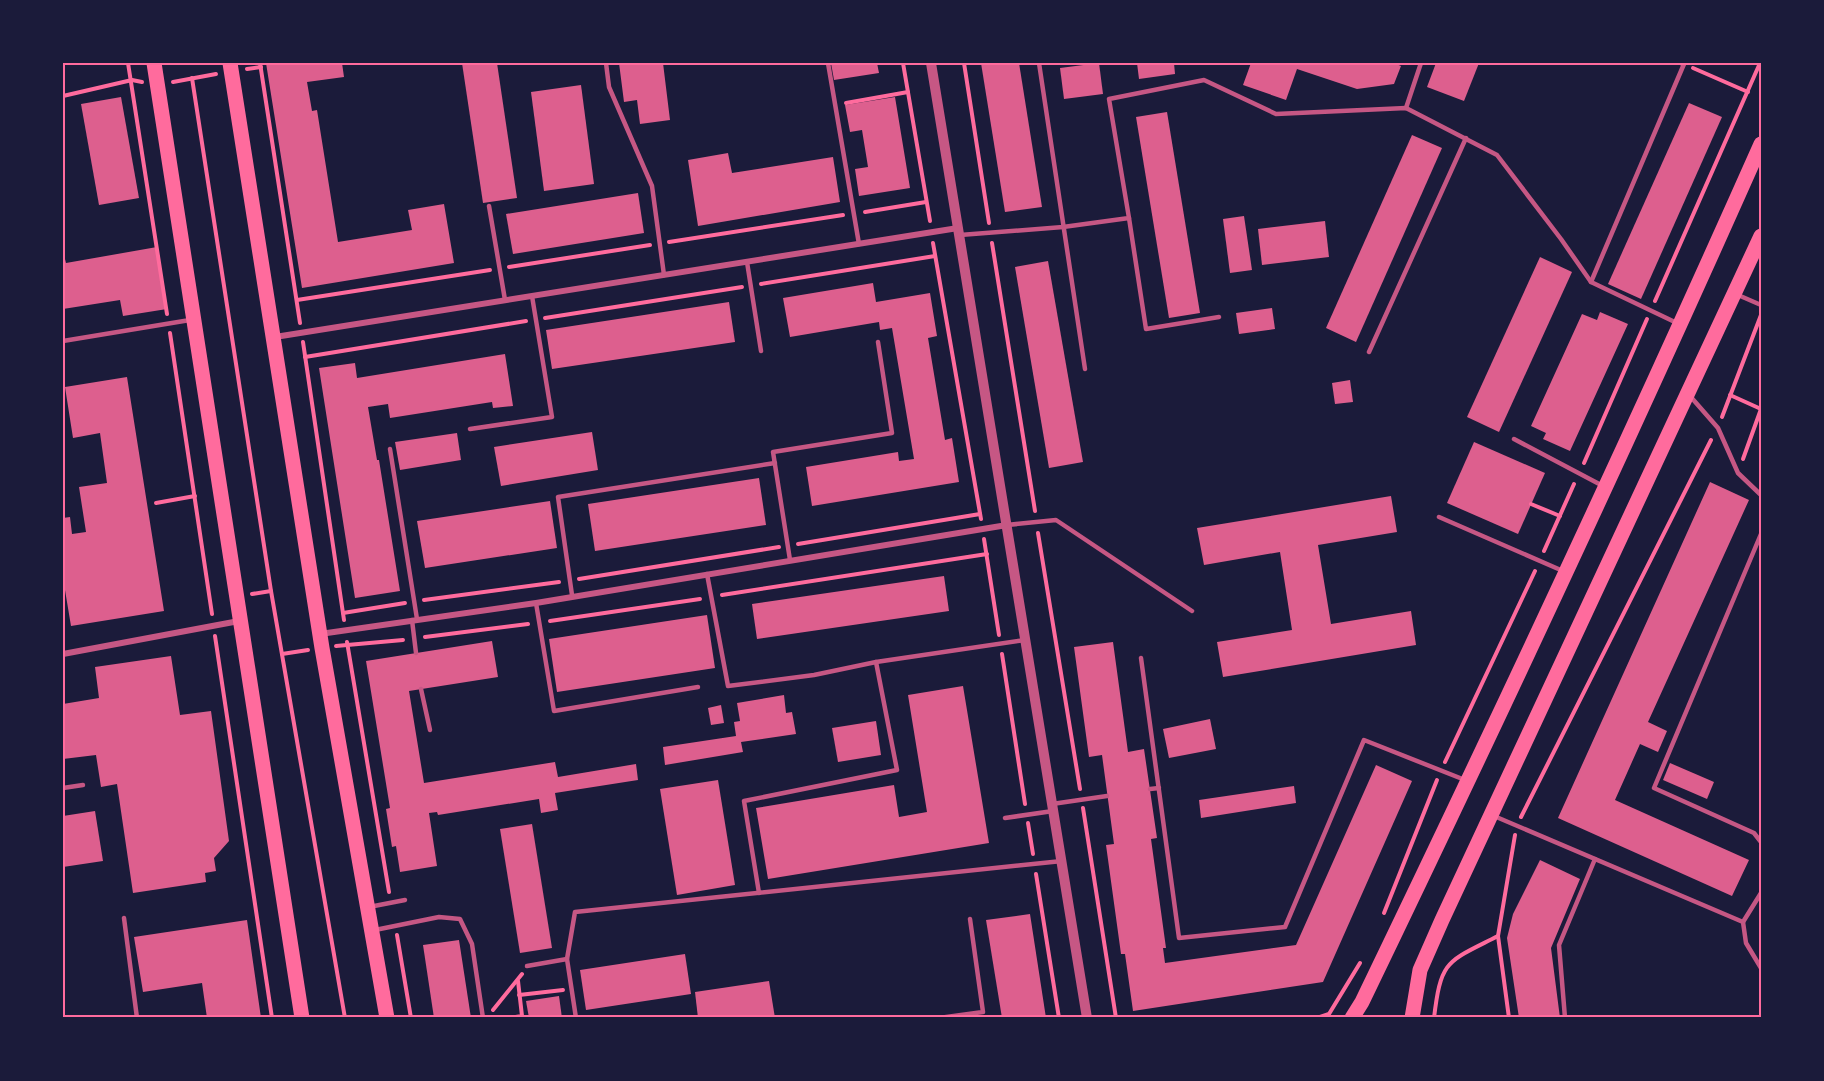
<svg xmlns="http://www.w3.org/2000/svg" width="1824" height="1081" font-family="Inter,sans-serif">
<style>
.building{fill:#dd5f8e}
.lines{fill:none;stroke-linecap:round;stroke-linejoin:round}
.path{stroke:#ff6b9d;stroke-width:4}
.service{stroke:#c65784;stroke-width:4.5}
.minor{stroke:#c65784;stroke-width:6}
.tertiary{stroke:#c65784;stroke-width:10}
.primary{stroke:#ff6b9d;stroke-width:15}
.neatline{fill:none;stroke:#ff6b9d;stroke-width:2}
</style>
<rect width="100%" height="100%" fill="#1b1b3a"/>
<g class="building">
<polygon points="266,63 342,63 344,77 307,82 312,111 317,110 338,242 412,230 408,210 444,204 454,263 302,288"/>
<polygon points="462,63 497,63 517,198 483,203"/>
<polygon points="619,63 663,63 670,120 640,124 637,100 624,102"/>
<polygon points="831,63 877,63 879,73 834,80"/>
<polygon points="981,63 1019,63 1042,207 1005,212"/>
<polygon points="1099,63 1103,94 1064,99 1060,68"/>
<polygon points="1137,63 1174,63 1175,74 1139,79"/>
<polygon points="1251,63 1394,63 1401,66 1394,84 1357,89 1297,69 1286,100 1243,85"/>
<polygon points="1436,63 1479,63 1464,101 1427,87"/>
<polygon points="581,85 594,184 544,191 531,92"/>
<polygon points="121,97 139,198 99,205 81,104"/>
<polygon points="895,97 910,188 859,196 855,169 868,167 862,130 850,132 845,105"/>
<polygon points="1689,103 1722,117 1641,299 1608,284"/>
<polygon points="1167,112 1200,313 1169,318 1136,117"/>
<polygon points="1412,135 1442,148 1356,342 1326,328"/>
<polygon points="728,153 732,173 833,157 840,202 698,226 688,160"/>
<polygon points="638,193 644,233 513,254 506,214"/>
<polygon points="1244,216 1252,270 1230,273 1223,219"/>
<polygon points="1325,221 1329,257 1262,265 1258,229"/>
<polygon points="157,247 167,309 123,316 120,300 63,309 63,251 66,263"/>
<polygon points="1540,257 1572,272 1499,432 1467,417"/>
<polygon points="1048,261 1083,462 1049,468 1015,267"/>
<polygon points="873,283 876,302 930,293 937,336 928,338 945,440 952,438 959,482 812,506 806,467 898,452 899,461 914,459 892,328 880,330 879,322 790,337 783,298"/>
<polygon points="729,302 735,342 552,369 546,330"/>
<polygon points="1272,308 1275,329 1239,334 1236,313"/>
<polygon points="1600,312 1628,324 1570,451 1543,439 1546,433 1531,426 1582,314 1597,320"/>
<polygon points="505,354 513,406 493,408 492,402 390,418 388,404 368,407 377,460 379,460 400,591 355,598 319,368 355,363 357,378"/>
<polygon points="127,377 164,611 71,626 63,578 63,518 70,517 72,534 86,532 79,487 107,483 100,433 73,438 65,387"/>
<polygon points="1350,380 1353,402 1335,404 1332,383"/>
<polygon points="592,432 598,470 501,486 494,447"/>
<polygon points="457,433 461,460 400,470 395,442"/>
<polygon points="1474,442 1545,473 1518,534 1447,503"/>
<polygon points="759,478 766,525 595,551 588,504"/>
<polygon points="1710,482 1749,500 1648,722 1667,731 1658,752 1640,744 1615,800 1749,860 1732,896 1558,818"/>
<polygon points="1391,496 1397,532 1318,545 1331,624 1411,611 1416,645 1223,677 1217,642 1292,630 1280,552 1204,565 1197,528"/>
<polygon points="550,501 557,548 425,568 417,521"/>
<polygon points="944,576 949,611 757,639 752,604"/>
<polygon points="707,615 715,668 557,692 549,639"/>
<polygon points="492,641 498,677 409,691 424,783 555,762 558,777 636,764 638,780 555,793 558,810 541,813 539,799 438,815 437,812 429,813 437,866 400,872 396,846 392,847 386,809 390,808 366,661"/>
<polygon points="1113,642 1128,752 1144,749 1157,838 1151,839 1166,948 1163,948 1165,963 1296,945 1376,765 1412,781 1323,982 1133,1011 1125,954 1121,954 1106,845 1114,844 1102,755 1089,757 1074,647"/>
<polygon points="171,656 180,715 211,711 229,841 214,858 216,871 205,873 206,882 133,893 117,784 101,787 96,755 63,759 63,704 99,698 95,667"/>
<polygon points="963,686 989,843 768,879 756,808 894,785 899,817 927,812 908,695"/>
<polygon points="784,695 786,713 792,712 796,734 741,742 743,752 665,765 663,747 736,736 734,722 740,721 737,703"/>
<polygon points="721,705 724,723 711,725 708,708"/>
<polygon points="1210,719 1216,749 1169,758 1163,729"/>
<polygon points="876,721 881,755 838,762 832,728"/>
<polygon points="1670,763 1714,782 1707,799 1663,780"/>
<polygon points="718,780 735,885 677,895 660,789"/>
<polygon points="1294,786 1296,803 1201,818 1199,800"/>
<polygon points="95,811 103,861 63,867 63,816"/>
<polygon points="532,824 552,948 520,953 500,829"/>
<polygon points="1540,860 1580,879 1551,948 1560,1018 1519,1018 1507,938 1513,914"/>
<polygon points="1030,914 1046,1018 1002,1018 986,920"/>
<polygon points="247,920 261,1018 207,1018 202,983 143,992 134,937"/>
<polygon points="459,940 471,1018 434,1018 423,945"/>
<polygon points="685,954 691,994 586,1010 580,970"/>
<polygon points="769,981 775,1018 698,1018 695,992"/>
<polygon points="559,996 562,1018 529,1018 526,1001"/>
</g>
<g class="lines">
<g class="path">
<polyline points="128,63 167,314"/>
<polyline points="260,63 300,323"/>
<polyline points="903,63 930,221"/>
<polyline points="964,63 989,223"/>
<polyline points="1693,68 1748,92"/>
<polyline points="247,69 261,67"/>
<polyline points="192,78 271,591 345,1018"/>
<polyline points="173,82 216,74"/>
<polyline points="63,96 132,80 142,82"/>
<polyline points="846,103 908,92"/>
<polyline points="865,212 926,202"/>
<polyline points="669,242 843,215"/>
<polyline points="933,243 981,519"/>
<polyline points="992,243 1035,511"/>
<polyline points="509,267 650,245"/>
<polyline points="761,284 935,256"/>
<polyline points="297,300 490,270"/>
<polyline points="1655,301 1760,63"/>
<polyline points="545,318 742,287"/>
<polyline points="170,333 212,614"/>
<polyline points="303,342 344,620"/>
<polyline points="305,357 526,321"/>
<polyline points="1730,395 1761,409"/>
<polyline points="1722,417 1761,315"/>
<polyline points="1743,459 1761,409"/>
<polyline points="1584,463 1647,319"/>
<polyline points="156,503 195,496"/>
<polyline points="1531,504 1560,516"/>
<polyline points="1038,533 1080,789"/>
<polyline points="984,539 999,635"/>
<polyline points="798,544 980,514"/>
<polyline points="1544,551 1574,484"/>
<polyline points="579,579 779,547"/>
<polyline points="252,594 271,591"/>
<polyline points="722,595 987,554"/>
<polyline points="424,600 559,582"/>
<polyline points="343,613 405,603"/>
<polyline points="550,621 700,599"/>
<polyline points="215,636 272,1018"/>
<polyline points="425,637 528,624"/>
<polyline points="347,642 389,892"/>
<polyline points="336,646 403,640"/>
<polyline points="282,654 308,650"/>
<polyline points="1002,654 1025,804"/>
<polyline points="1445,762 1535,571"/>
<polyline points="1083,808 1116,1018"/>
<polyline points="1521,817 1711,440"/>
<polyline points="1028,823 1033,854"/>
<polyline points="1036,874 1059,1018"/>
<polyline points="1384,913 1437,780"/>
<polyline points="397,935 411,1018"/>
<polyline points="519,995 563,990"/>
<polyline points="493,1010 522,974"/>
<polyline points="509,1018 522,1016 518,981"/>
<polyline points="1317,1018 1329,1014 1360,963"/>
<path d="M1434,1018C1441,959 1447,962 1498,936"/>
<polyline points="1509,1018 1498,936 1515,835"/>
</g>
<g class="service">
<polyline points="606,63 609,87 652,186 664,275"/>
<polyline points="828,63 859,244"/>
<polyline points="1039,63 1085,369"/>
<polyline points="1406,108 1421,63"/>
<polyline points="489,206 505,300"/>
<polyline points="1129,218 1146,329 1219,317"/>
<polyline points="960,235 1063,227 1129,218 1109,99 1204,80 1276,114 1406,108 1497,155 1561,239 1591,282 1679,324"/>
<polyline points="747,262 761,351"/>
<polyline points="1591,282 1684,64 1681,63"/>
<polyline points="1738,295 1761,305"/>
<polyline points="63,341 190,320"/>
<polyline points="1369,352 1466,138"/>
<polyline points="1690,396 1718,428 1738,473 1761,495"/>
<polyline points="470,429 552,417 532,296"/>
<polyline points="1514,439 1603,486"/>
<polyline points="390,449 417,619"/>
<polyline points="1439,517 1563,571"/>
<polyline points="1007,525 1056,520 1192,611"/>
<polyline points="1761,534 1654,788 1754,833 1761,842"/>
<polyline points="790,560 773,452 892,433 878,342"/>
<polyline points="707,574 728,686 814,675 876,662 1025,640"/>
<polyline points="572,595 558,497 775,463"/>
<polyline points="536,603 554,711 698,687"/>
<polyline points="412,620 416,653"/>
<polyline points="1141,658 1179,938 1285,927 1364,740 1465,780"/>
<polyline points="421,689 430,730"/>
<polyline points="63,788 83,785"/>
<polyline points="1150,789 1159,788"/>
<polyline points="1052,804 1107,796"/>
<polyline points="1494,816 1743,922 1746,943 1761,968"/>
<polyline points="1005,818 1053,811"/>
<polyline points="759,893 744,801 897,770 876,662"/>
<polyline points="369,907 405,900"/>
<polyline points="124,918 137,1018"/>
<polyline points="1743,922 1761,893"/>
<polyline points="375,930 439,917 460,919 472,944 483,1018"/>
<polyline points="527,966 567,959"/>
<polyline points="576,1018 567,959 575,912 1062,861"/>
<polyline points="939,1018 983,1012 970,919"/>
<polyline points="1565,1018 1559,945 1595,859"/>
</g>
<g class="minor">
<polyline points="275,337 958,228"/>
<polyline points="320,634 536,603 1007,525"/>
<polyline points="63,654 239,621"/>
</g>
<polyline class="tertiary" points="931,63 1087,1018"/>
<g class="primary">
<polyline points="154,63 302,1018"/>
<polyline points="230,63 322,648 387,1018"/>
<path d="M1352,1018L1362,1002C1499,718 1633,432 1761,144"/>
<polyline points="1412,1018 1420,970 1442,920 1761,236"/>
</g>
</g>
<rect width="1824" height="1081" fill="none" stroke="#1b1b3a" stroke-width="129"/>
<rect x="64" y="64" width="1696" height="952" class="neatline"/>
</svg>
